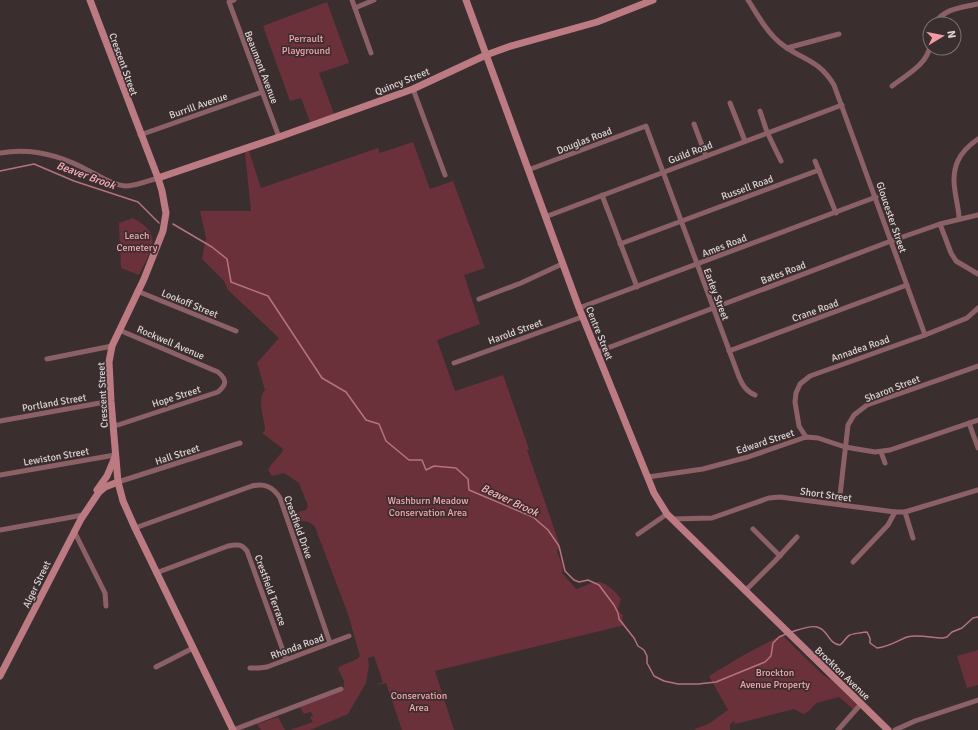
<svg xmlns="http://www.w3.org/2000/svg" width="978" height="730" font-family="Signika,sans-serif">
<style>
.green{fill:#6b313a}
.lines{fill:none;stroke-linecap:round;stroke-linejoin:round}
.stream{stroke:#b6737f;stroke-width:1.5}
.street{stroke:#8b6166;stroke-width:5}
.secondary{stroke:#bc7a82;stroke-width:7}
.labels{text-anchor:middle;stroke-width:3.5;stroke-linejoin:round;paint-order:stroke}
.park-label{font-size:10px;fill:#f3a6af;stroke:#3b2e2f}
.street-label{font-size:10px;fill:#dfd6d7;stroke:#3b2e2f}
.water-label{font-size:11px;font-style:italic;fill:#ffb1ba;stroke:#3b2e2f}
</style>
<rect width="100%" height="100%" fill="#3b2e2f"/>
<g class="green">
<polygon points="327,2 349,63 319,73 334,114 310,122 301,98 290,101 263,26"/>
<path d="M413,142L430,189L453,181L485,268L464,275L480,324L437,340L455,391L503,375L529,449L527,450L559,543V548L557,552L563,567L562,573L576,589C583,587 592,582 598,582C607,583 616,592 621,599L618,609L619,612L623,615L622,620L625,625L435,671L454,730H402L386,683L375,685L383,682L374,656L368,658L369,665L366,683L348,714L310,730H290L313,722L310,717L313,716L312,713L310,712L304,714L300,707L320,698L343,691L344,686V681L338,669L339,667L357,659L360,656L348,614L315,527C308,519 302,521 293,523L290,514L306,510L308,506L299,483L284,473L272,476L268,470L271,465L283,451L282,448L262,433L265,431C265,420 256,399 265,390L257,363L279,338L228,290L224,281L202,259L206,238L200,211H251L245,152L249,151L261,188L378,148L380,153Z"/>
<path d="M133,218C165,236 151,249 139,275L121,268L119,223Z"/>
<polygon points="782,635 823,675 831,680 857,705 853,709 839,697 816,703 809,711 803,714 794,709 735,724 734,721 730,724 730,730 693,730 710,723 728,710 709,676 742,656"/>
<polygon points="978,650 978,685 967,688 957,656"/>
<polygon points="278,717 285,730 261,730 257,724"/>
</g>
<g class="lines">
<g class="stream">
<polyline points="0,171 34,164 74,181 138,202 159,223"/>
<polyline points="173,224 212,247 227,259 231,282 268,296 322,378 346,392 366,420 379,424 386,441 409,460 422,460 426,470 434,466 456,468 468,479 469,490 533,517 548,530 559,546 565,571 574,580 579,582 588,580 599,585 614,605 618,613 619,619 634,638 638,646 644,650 647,656 647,663 654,676 664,681 678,684 698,684 716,682 765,662 771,656 773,643 779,637 786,634"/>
<path d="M791,632C798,630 810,625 817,627C828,629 828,644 840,645C844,642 847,636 850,635C851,634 865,632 867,632L870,638V643L877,648C889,647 897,641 907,637C918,634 932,638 943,638L947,637L952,632L962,628L973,618L978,617"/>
</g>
<g class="street">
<polyline points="234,0 229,2 279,137"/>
<polyline points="352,0 371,53"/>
<path d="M748,0C757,14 766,31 779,42C800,60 818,58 834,85L925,335"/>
<polyline points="355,8 374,0"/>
<path d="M934,24C945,8 960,8 978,4"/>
<polyline points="787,48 839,34"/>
<path d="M892,86C906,75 927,65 930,46"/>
<polyline points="413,89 445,175"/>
<polyline points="730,103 745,141"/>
<polyline points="760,111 767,132 781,161"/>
<polyline points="694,124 706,156"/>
<polyline points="140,135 262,92"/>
<path d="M0,153C33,147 63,156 91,172C102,177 112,185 125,186C136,186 147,181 158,178"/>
<polyline points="815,161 836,213"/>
<path d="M528,170L646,126L739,377C743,386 746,391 755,395"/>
<polyline points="602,195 637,287"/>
<polyline points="545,217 842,105"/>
<path d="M959,219C959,209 956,200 955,191C951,167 959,152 978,139"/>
<polyline points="940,224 951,253 956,261 978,274"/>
<polyline points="620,244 819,170"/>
<polyline points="137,291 236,331"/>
<polyline points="479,299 521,283 562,264"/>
<polyline points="579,308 876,197"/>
<polyline points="729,351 907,285"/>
<polyline points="597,352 891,241 940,224 978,215"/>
<polyline points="47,359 112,346"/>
<polyline points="454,363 582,317"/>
<polyline points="0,421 111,401"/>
<polyline points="969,423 978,448"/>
<path d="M113,425H118L218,392C227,384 227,380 218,372L119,330"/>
<polyline points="806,437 799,426 795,402 796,393 800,384 810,376 925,335 967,318 978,308"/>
<polyline points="881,452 885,463"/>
<polyline points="0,475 115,455"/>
<polyline points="648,477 703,469 748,457 806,437 818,438 845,447 875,452 890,450 978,420"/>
<polyline points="118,482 240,443"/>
<polyline points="839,504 848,425 854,415 867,405 978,366"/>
<polyline points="905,512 913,538"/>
<polyline points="672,519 712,518 769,498 780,497 895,512 905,512 978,490"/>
<path d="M135,528L252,486C265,483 273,487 280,498L330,643"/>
<polyline points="753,529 780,556"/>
<polyline points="0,530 83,515"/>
<polyline points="74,531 105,593 106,606"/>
<polyline points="638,534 667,514"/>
<polyline points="853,562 888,525 895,512"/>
<path d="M156,573L228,546C237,544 242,544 247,551L286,659"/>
<polyline points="745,591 775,561 797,537"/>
<polyline points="156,667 193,648"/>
<polyline points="250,668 259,668 267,667 349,636"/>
<polyline points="233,730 341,689"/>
<polyline points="838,730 861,704"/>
<polyline points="895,730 915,721 978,700"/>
</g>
<g class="secondary">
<polyline points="90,0 158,178 162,191 166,213 163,231 144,279 112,346 109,362 111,401 118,482 123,501 135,528 233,730"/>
<polyline points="466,0 579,308 654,493 667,514 888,730"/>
<polyline points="158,178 279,137 413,89 486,55 508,47 597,22 653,0"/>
<polyline points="97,490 107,476 115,457"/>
<polyline points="0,676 81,519 99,492 105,487 118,482"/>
</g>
</g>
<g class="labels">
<g class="park-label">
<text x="306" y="42">Perrault<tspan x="306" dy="12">Playground</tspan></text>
<text x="137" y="239">Leach<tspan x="137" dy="12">Cemetery</tspan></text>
<text x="428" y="504">Washburn Meadow<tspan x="428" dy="12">Conservation Area</tspan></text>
<text x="775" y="676">Brockton<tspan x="775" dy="12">Avenue Property</tspan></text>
<text x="419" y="699">Conservation<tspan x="419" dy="12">Area</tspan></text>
</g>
<g class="street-label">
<text transform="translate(124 64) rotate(70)" y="4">Crescent Street</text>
<text transform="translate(262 67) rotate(69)" y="4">Beaumont Avenue</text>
<text transform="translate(402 81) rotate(-22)" y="4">Quincy Street</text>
<text transform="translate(198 105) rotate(-19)" y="4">Burrill Avenue</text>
<text transform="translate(584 140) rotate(-21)" y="4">Douglas Road</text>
<text transform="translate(690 152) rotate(-21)" y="4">Guild Road</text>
<text transform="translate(747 187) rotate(-20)" y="4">Russell Road</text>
<text transform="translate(892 217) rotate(71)" y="4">Gloucester Street</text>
<text transform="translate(724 245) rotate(-21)" y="4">Ames Road</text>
<text transform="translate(783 272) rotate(-21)" y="4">Bates Road</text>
<text transform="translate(717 294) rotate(69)" y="4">Earley Street</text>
<text transform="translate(190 303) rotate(22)" y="4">Lookoff Street</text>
<text transform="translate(815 310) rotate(-20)" y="4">Crane Road</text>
<text transform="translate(515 331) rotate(-20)" y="4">Harold Street</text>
<text transform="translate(600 333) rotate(68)" y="4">Centre Street</text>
<text transform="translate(171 342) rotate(23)" y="4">Rockwell Avenue</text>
<text transform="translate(860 348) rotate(-19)" y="4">Annadea Road</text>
<text transform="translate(892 388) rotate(-21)" y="4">Sharon Street</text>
<text transform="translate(102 395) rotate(-93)" y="4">Crescent Street</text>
<text transform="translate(176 396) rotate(-18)" y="4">Hope Street</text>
<text transform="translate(54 402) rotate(-10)" y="4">Portland Street</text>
<text transform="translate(765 441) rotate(-18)" y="4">Edward Street</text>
<text transform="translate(177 454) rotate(-18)" y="4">Hall Street</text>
<text transform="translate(56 456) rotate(-10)" y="4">Lewiston Street</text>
<text transform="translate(826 494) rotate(8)" y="4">Short Street</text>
<text transform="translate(299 527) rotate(70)" y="4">Crestfield Drive</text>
<text transform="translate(36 584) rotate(-64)" y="4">Alger Street</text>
<text transform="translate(271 590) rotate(70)" y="4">Crestfield Terrace</text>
<text transform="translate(297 646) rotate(-20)" y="4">Rhonda Road</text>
<text transform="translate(843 673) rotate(44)" y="4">Brockton Avenue</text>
</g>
<g class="water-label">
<text transform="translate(86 175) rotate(20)" y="4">Beaver Brook</text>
<text transform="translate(510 500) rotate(25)" y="4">Beaver Brook</text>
</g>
</g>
<g transform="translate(942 36) rotate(80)"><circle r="19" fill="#3b2e2f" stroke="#7d7172"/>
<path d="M0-3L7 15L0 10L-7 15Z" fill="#f49aa5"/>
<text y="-6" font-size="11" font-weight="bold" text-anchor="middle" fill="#dfd6d7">N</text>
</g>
</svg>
